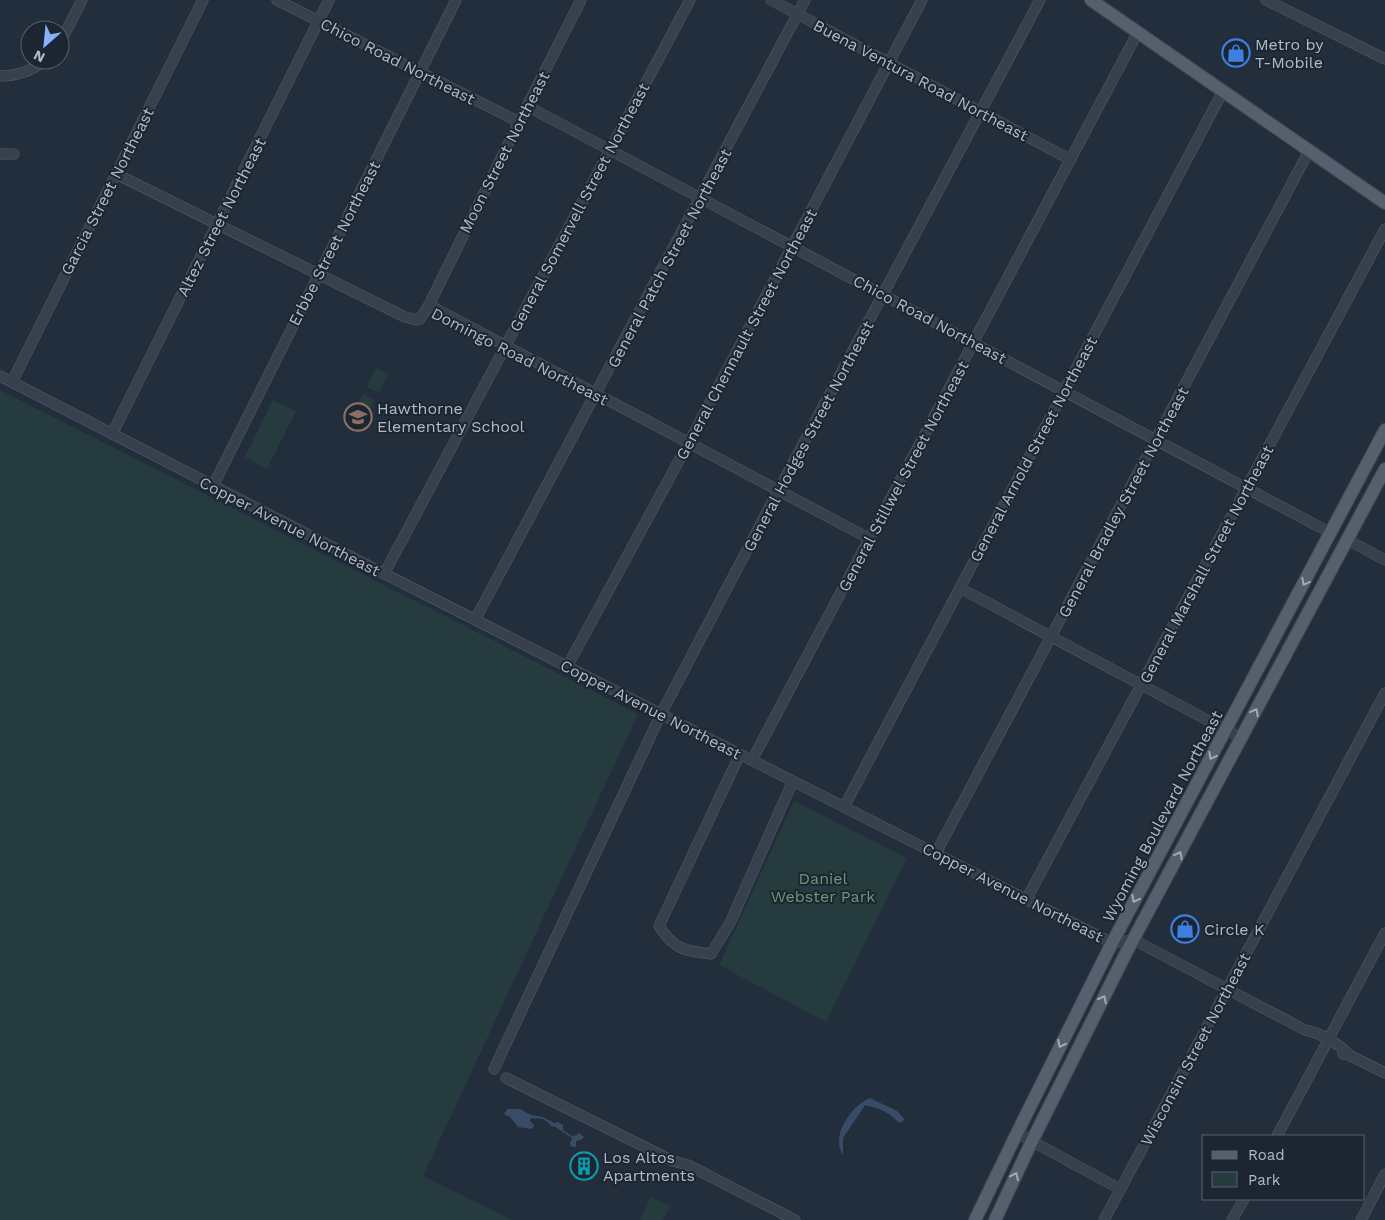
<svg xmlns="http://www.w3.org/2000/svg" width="1385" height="1220" font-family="'Work Sans',sans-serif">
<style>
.green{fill:#253b3e}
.water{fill:#384b67}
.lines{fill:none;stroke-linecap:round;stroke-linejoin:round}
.minor-casing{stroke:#555e6b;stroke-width:11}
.major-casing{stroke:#404956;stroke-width:14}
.minor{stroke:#37404d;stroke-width:10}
.major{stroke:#555f6d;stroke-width:12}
.oneway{stroke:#a0a9b6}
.labels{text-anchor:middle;stroke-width:4;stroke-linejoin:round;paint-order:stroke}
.poi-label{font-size:16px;fill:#b3bbc8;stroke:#1c2532;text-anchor:start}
.street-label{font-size:16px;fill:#b3bbc8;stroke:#1c2532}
.park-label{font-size:16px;fill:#6a9a76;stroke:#1c2532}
</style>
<rect width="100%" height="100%" fill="#232e3d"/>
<g class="green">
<polygon points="376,368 388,374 379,393 367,387"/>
<polygon points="0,390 638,714 423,1176 512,1220 0,1220"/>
<polygon points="363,394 375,400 366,418 354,413"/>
<polygon points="273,400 296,411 267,469 245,457"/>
<polygon points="794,801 907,858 826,1022 719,965"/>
<polygon points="651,1197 670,1206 663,1220 640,1220"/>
</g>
<g class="water">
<path d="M870,1098L897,1111L905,1120L899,1123C889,1112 879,1108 865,1105L843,1138V1155C830,1135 852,1105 870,1098Z"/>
<polygon points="507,1109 520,1109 531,1115 543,1117 554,1123 558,1122 563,1125 563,1130 572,1136 577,1135 579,1133 584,1137 581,1140 576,1141 576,1147 570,1146 570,1143 572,1139 571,1137 555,1127 551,1126 550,1124 543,1119 531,1118 530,1121 534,1125 532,1129 518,1127 510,1117 504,1114"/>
</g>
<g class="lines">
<g class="minor-casing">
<g id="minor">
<polyline points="277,0 519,122"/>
<polyline points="771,0 1071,160"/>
<polyline points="1266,0 1385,59"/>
<polyline points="60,43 82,0"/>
<path d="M0,76C17,76 32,71 45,60"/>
<polyline points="527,106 1331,533"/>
<polyline points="0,154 14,154"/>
<polyline points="116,174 405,317 417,320 420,319 429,305 519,122 581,0"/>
<polyline points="429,305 870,539"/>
<path d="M0,376L377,570L1112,943L1134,940L1305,1030C1321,1033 1338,1043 1349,1055"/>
<polyline points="12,382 203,0"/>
<polyline points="112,434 329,0"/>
<polyline points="213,486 456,0"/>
<polyline points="1348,540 1385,560"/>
<polyline points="384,574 690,0"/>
<polyline points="960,588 1241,738"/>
<polyline points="475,620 805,0"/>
<polyline points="567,667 688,444 922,0"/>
<path d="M740,754L659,926C674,949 684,951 711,954L730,923L793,781"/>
<polyline points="752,760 1138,32"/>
<polyline points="844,807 1223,91"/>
<polyline points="936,853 1309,151"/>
<polyline points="1026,900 1385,229"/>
<polyline points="1328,1040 1385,933"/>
<polyline points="1343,1054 1349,1055 1385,1073"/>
<polyline points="494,1069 661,714 778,491 1040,0"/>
<polyline points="506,1078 673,1161 688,1165 795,1220"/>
<polyline points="1017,1133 1120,1189"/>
<polyline points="1277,1136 1325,1046"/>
<polyline points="1104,1220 1385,693"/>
<polyline points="1232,1220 1244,1199"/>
<polyline points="1361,1220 1385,1174"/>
</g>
</g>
<g class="major-casing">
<g id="major">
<polyline points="1091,0 1385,203"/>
<polyline points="975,1220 1017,1133 1112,943 1385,430"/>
<polyline points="995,1220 1032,1141 1126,953 1385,469"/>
</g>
</g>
<use href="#minor" class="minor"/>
<use href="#major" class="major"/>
</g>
<defs><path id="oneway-chevron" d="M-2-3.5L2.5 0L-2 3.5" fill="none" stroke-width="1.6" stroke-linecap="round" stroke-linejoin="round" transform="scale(1.25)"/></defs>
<g class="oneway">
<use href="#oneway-chevron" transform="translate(1305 582) rotate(118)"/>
<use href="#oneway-chevron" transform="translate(1255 712) rotate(-62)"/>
<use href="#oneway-chevron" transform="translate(1212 756) rotate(118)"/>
<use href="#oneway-chevron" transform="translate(1179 855) rotate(-62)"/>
<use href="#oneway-chevron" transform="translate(1135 899) rotate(118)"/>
<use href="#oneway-chevron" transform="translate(1103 999) rotate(-63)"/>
<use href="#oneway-chevron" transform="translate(1061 1044) rotate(117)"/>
<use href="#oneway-chevron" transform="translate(1015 1176) rotate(-65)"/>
</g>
<defs>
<g id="shop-ring" transform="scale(1.4375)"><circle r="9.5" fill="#1c2532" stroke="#3f7fe0" stroke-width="1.5"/><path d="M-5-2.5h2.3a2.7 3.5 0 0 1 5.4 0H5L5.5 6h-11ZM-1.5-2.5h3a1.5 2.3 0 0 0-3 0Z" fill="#3f7fe0"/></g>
<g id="school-ring" transform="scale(1.4375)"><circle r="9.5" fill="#1c2532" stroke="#8d6e63" stroke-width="1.5"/><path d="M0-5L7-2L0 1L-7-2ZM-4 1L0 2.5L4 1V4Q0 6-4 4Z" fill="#8d6e63"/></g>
<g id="building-ring" transform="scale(1.4375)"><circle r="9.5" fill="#1c2532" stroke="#0f9aa8" stroke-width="1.5"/><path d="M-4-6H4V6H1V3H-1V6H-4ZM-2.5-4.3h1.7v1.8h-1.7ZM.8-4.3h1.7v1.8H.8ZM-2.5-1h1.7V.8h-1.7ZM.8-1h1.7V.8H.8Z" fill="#0f9aa8"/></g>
</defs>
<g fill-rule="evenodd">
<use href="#shop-ring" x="1236" y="53"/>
<use href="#school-ring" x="358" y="417"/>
<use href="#shop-ring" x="1185" y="929"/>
<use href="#building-ring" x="584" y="1166"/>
</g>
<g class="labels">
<g class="poi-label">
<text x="1255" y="50">Metro by<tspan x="1255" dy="18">T-Mobile</tspan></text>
<text x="377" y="414">Hawthorne<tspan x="377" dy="18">Elementary School</tspan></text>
<text x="1204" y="935">Circle K</text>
<text x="603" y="1163">Los Altos<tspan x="603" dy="18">Apartments</tspan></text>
</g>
<g class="street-label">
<text transform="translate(398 61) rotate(27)" y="6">Chico Road Northeast</text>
<text transform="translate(921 80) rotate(28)" y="6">Buena Ventura Road Northeast</text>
<text transform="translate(504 152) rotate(-63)" y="6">Moon Street Northeast</text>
<text transform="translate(107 191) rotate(-63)" y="6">Garcia Street Northeast</text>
<text transform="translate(579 207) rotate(-62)" y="6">General Somervell Street Northeast</text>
<text transform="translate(221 217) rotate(-63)" y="6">Altez Street Northeast</text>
<text transform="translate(334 243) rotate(-63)" y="6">Erbbe Street Northeast</text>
<text transform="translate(669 258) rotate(-62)" y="6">General Patch Street Northeast</text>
<text transform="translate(930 319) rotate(28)" y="6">Chico Road Northeast</text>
<text transform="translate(746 334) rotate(-62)" y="6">General Chennault Street Northeast</text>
<text transform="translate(520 356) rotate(27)" y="6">Domingo Road Northeast</text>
<text transform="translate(808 436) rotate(-62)" y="6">General Hodges Street Northeast</text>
<text transform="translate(1033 449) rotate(-62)" y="6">General Arnold Street Northeast</text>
<text transform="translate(903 476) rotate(-62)" y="6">General Stillwel Street Northeast</text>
<text transform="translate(1123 502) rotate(-62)" y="6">General Bradley Street Northeast</text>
<text transform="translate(290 526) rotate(27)" y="6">Copper Avenue Northeast</text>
<text transform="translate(1206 564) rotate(-62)" y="6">General Marshall Street Northeast</text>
<text transform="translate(651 709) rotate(27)" y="6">Copper Avenue Northeast</text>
<text transform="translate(1162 816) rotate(-62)" y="6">Wyoming Boulevard Northeast</text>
<text transform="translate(1013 892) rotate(27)" y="6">Copper Avenue Northeast</text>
<text transform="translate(1195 1049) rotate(-62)" y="6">Wisconsin Street Northeast</text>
</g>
<g class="park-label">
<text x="823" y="884">Daniel<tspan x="823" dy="18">Webster Park</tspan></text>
</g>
</g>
<rect x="1202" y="1135" width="162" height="65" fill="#1c2532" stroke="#58616e"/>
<rect x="1212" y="1151" width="25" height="8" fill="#555f6d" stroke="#58616e"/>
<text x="1248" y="1160" font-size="15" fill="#b3bbc8">Road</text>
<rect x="1212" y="1172" width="25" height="15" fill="#253b3e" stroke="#58616e"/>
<text x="1248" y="1185" font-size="15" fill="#b3bbc8">Park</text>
<g transform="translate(45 45) rotate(207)"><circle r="24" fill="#1c2532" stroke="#58616e"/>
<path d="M0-4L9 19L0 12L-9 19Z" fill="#88b1f9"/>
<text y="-8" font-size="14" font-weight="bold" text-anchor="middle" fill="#b3bbc8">N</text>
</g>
</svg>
